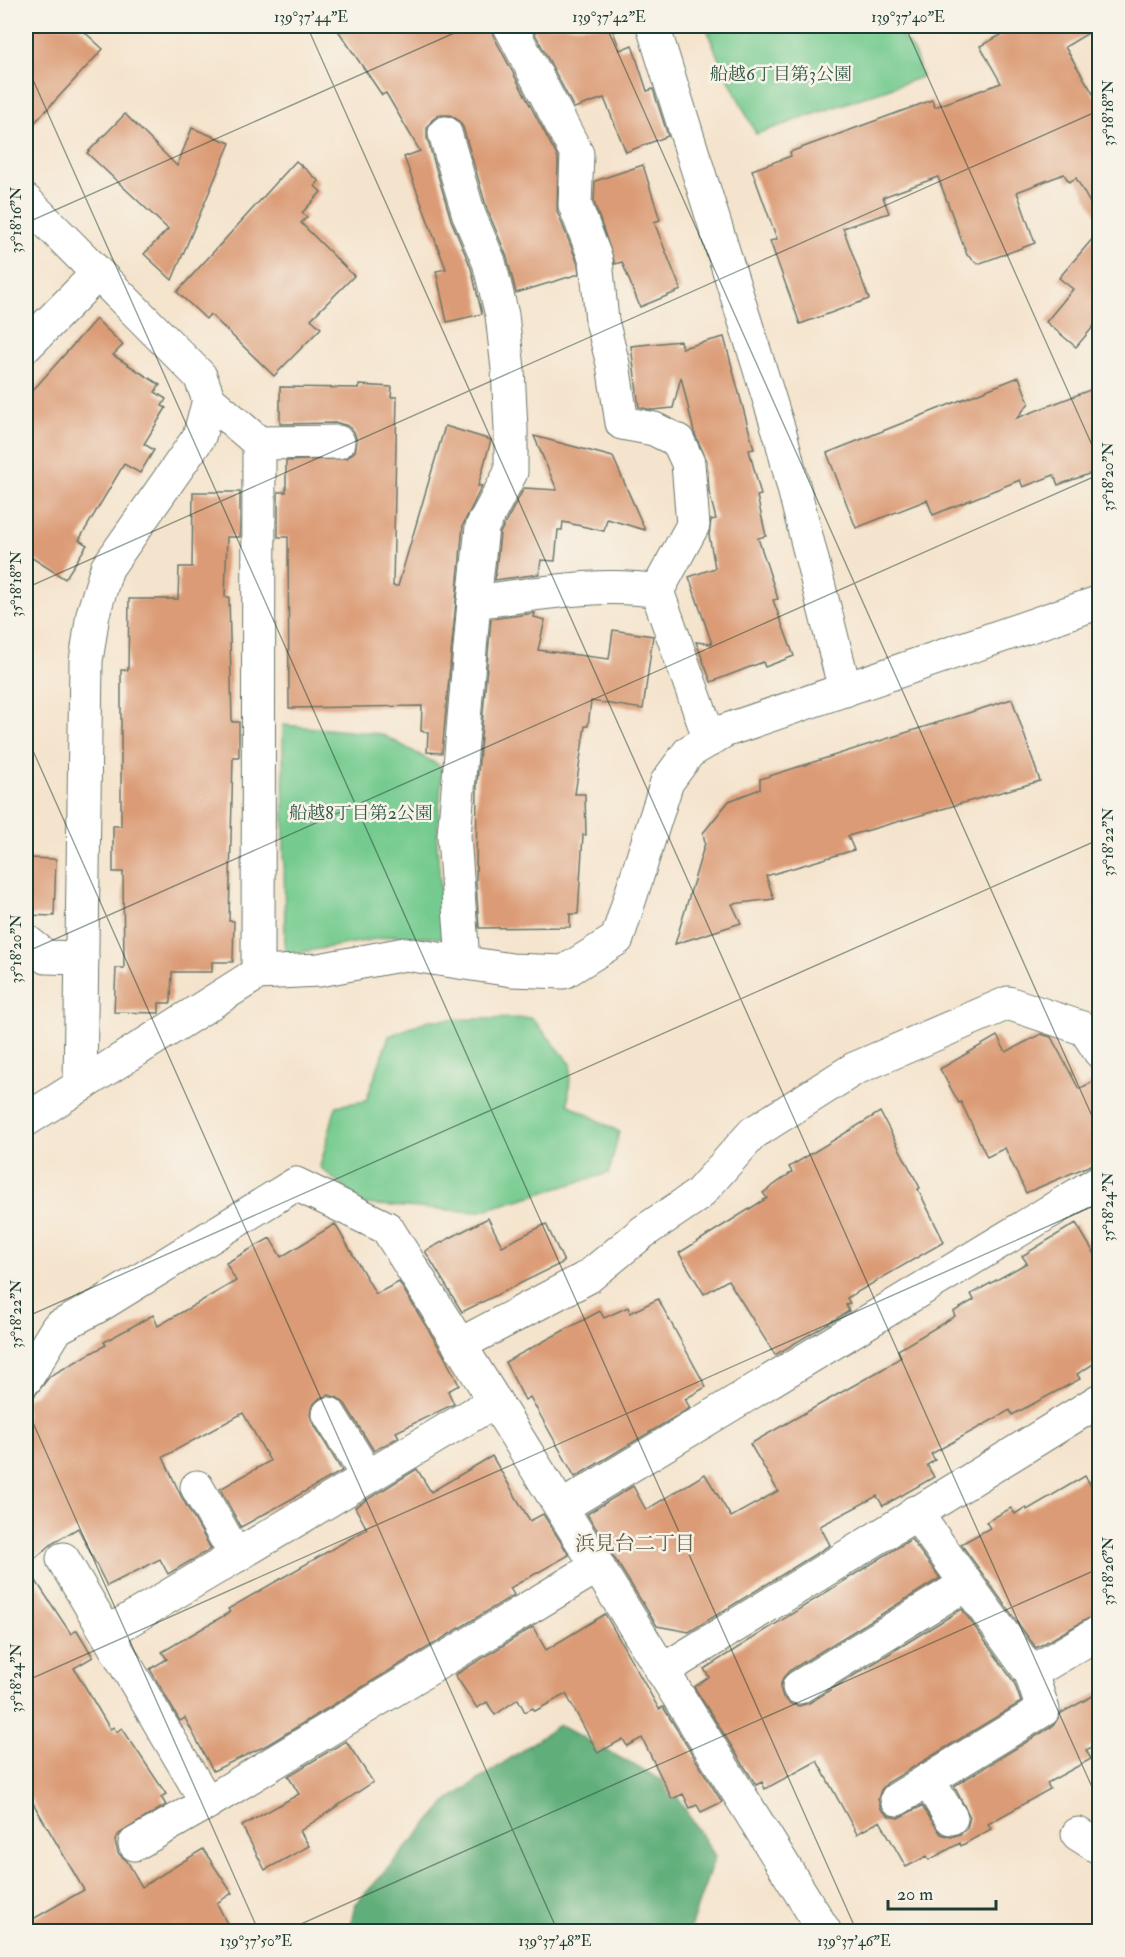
<svg xmlns="http://www.w3.org/2000/svg" width="1125" height="1957" font-family="'IM FELL Double Pica','Noto Serif JP',serif">
<style>
.green{fill:#75cb8f;stroke:#4a8462;stroke-width:1.5}
.forest{fill:#60af7a;stroke:#407657;stroke-width:1.5}
.building{fill:#db9b76}
.lines{fill:none;stroke-linecap:round;stroke-linejoin:round}
.minor-casing{stroke:#6a776a;stroke-width:35}
.minor{stroke:#fff;stroke-width:33}
.ticks{fill:none;stroke:#1f3d34;stroke-width:1.5;stroke-opacity:0.45}
.labels{text-anchor:middle;stroke-width:5;stroke-linejoin:round;paint-order:stroke}
.park-label{font-size:18px;fill:#305946;stroke:#f7f3e8}
.neighbourhood-label{font-size:20px;fill:#615e4b;stroke:#f7f3e8}
.neatline{fill:none;stroke:#1f3d34;stroke-width:2}
.ticks-label{font-size:15px;text-anchor:middle;fill:#1f3d34}
</style>
<rect width="100%" height="100%" fill="#f7f3e8"/>
<filter id="ink" filterUnits="userSpaceOnUse"><feTurbulence type="fractalNoise" baseFrequency=".0167" numOctaves="2"/><feDisplacementMap in="SourceGraphic" scale="12" xChannelSelector="R" yChannelSelector="G"/><feConvolveMatrix kernelMatrix="1 2 1 2 8 2 1 2 1" color-interpolation-filters="sRGB"/></filter>
<filter id="wash" filterUnits="userSpaceOnUse"><feTurbulence type="fractalNoise" baseFrequency=".008" numOctaves="4" result="noise"/><feDisplacementMap in="SourceGraphic" scale="24" xChannelSelector="R" yChannelSelector="G"/><feGaussianBlur stdDeviation="1.35" result="paint"/><feColorMatrix in="noise" values="0 0 0 0 0 0 0 0 0 0 0 0 0 0 0 0 0 1.4 0 .05"/><feComposite in="paint" operator="in"/></filter>
<g filter="url(#wash)">
<rect width="100%" height="100%" fill="#f5e4cd"/>
<g class="green">
<polygon points="706,26 893,26 914,51 922,77 756,134 719,60"/>
<polygon points="283,725 381,734 442,767 437,843 444,938 393,936 285,955"/>
<polygon points="532,1018 571,1064 568,1104 619,1132 609,1173 477,1212 363,1204 320,1167 336,1106 366,1101 389,1036 429,1020"/>
</g>
<polygon class="forest" points="559,1725 669,1784 715,1856 689,1931 349,1932 355,1905 449,1800"/>
<g id="blocks">
<g class="building">
<polygon points="26,26 78,26 103,49 26,132"/>
<polygon points="335,26 491,26 493,35 558,158 557,211 578,264 579,274 516,293 507,257 487,209 463,127 458,120 450,115 439,115 432,120 427,128 427,138 451,220 471,268 482,314 447,322 436,271 446,269 404,157 420,151 386,93 382,95"/>
<polygon points="531,26 611,26 620,50 632,45 647,91 653,89 668,136 626,152 604,98 574,108"/>
<polygon points="1018,26 1100,26 1065,47 1100,105 1100,221 1076,178 1069,182 1064,174 1017,192 1035,243 978,264 967,255 938,177 883,197 889,213 843,228 869,299 800,324 770,241 777,239 752,170 791,156 790,152 932,100 935,107 1001,83 980,46"/>
<polygon points="125,114 177,166 192,128 230,143 172,280 144,254 168,229 87,153"/>
<polygon points="296,161 319,181 315,186 321,192 302,213 307,217 301,223 354,276 311,319 321,328 274,376 210,314 206,319 177,292"/>
<polygon points="643,165 660,220 654,222 681,290 640,307 622,262 615,264 594,202 595,181"/>
<polygon points="1100,230 1100,319 1076,347 1046,322 1073,289 1059,278"/>
<polygon points="96,319 123,345 113,355 160,385 155,392 166,399 162,406 166,408 144,444 154,450 140,473 124,464 79,540 87,545 65,579 26,554 26,398"/>
<polygon points="724,337 754,449 749,450 761,495 757,496 766,536 758,538 778,599 773,600 794,656 765,667 763,662 711,682 696,642 712,644 689,577 715,568 709,535 711,520 716,519 709,492 707,461 694,432 681,377 673,408 652,410 639,407 631,346 680,341 682,348"/>
<polygon points="1019,377 1029,403 1017,418 1100,386 1100,470 1058,485 1054,475 1023,487 1020,480 933,515 927,500 856,528 827,453"/>
<polygon points="359,385 392,387 391,397 397,397 393,586 398,586 445,426 491,440 478,486 482,486 463,525 442,753 427,752 428,732 421,731 422,706 289,708 288,537 278,537 278,492 286,492 286,461 347,458 355,451 357,441 354,432 348,426 338,423 280,424 280,387 359,388"/>
<polygon points="534,436 613,457 645,530 607,519 604,531 563,522 562,530 558,530 555,561 541,560 539,574 495,580 500,533 524,488 557,490"/>
<polygon points="193,492 240,492 240,537 227,537 225,597 229,597 232,722 239,722 239,757 233,757 229,921 234,921 233,962 212,962 212,972 172,972 171,1003 159,1003 159,1013 114,1012 116,968 124,968 123,872 113,872 113,826 121,826 121,670 128,670 129,599 178,599 179,567 192,567"/>
<polygon points="535,613 534,617 545,620 538,650 609,659 613,630 653,636 643,709 591,701 588,726 585,726 575,794 585,794 586,835 583,835 578,914 570,914 570,927 479,928 476,882 477,784 491,619"/>
<polygon points="1012,699 1040,781 848,836 854,850 766,876 774,899 732,904 741,923 675,944 705,843 703,833 729,801 760,789 760,779"/>
<polygon points="26,858 56,859 54,916 26,915"/>
<polygon points="1041,1034 1051,1037 1079,1089 1100,1078 1100,1161 1026,1193 1005,1148 987,1157 961,1102 959,1103 940,1069 997,1036 1006,1052"/>
<polygon points="880,1112 920,1188 918,1189 944,1242 847,1298 850,1303 846,1305 849,1311 775,1355 728,1280 704,1294 679,1253 767,1198 763,1193 792,1172 789,1167"/>
<polygon points="488,1218 502,1246 546,1224 564,1262 462,1312 425,1251"/>
<polygon points="1076,1223 1100,1263 1100,1360 1077,1374 1080,1379 1012,1415 1010,1410 931,1454 935,1460 927,1465 934,1477 883,1506 877,1496 820,1526 830,1545 689,1632 657,1626 587,1514 633,1486 646,1510 705,1474 731,1517 778,1491 750,1444 888,1366 901,1357 898,1350 955,1316 953,1312 974,1300 971,1294 1027,1263 1022,1256"/>
<polygon points="335,1224 376,1294 399,1282 442,1352 459,1385 448,1391 454,1404 396,1432 399,1437 374,1451 345,1404 338,1398 329,1395 320,1398 312,1406 310,1415 313,1423 342,1471 241,1527 220,1489 270,1461 243,1413 163,1457 181,1496 211,1549 168,1574 160,1559 107,1586 78,1528 53,1543 26,1566 71,1634 77,1630 93,1657 74,1668 110,1729 114,1727 116,1732 122,1728 166,1794 161,1797 166,1805 119,1834 115,1840 118,1853 127,1861 142,1887 203,1849 232,1893 217,1903 231,1932 26,1932 26,1923 84,1890 26,1791 26,1398 35,1395 50,1376 106,1345 104,1342 153,1315 158,1326 236,1281 226,1263 270,1238 281,1257"/>
<polygon points="658,1299 706,1387 685,1399 690,1408 575,1477 530,1397 525,1400 505,1362 600,1311 604,1318 628,1307 630,1313"/>
<polygon points="492,1456 530,1521 543,1514 569,1555 510,1588 514,1595 267,1745 213,1771 185,1718 180,1721 150,1669 167,1659 162,1652 230,1612 228,1609 367,1529 355,1507 417,1469 431,1492"/>
<polygon points="1085,1476 1100,1500 1100,1612 1036,1648 961,1544 990,1528 986,1522 1011,1508 1015,1514 1026,1507 1027,1510"/>
<polygon points="911,1539 940,1578 789,1671 783,1678 780,1687 783,1697 791,1704 799,1706 809,1703 962,1609 1014,1682 1021,1702 887,1783 881,1790 878,1799 881,1809 889,1816 898,1818 922,1806 941,1834 951,1837 960,1834 967,1828 970,1817 954,1786 1053,1726 1061,1713 1100,1692 1100,1743 1086,1750 1091,1759 1047,1783 1050,1789 988,1824 991,1829 961,1846 960,1843 929,1860 927,1856 906,1867 880,1821 857,1834 817,1761 765,1789 762,1782 756,1785 694,1687 709,1677 704,1669"/>
<polygon points="605,1614 659,1709 663,1707 722,1802 701,1812 697,1805 690,1808 683,1794 672,1799 642,1738 627,1746 623,1739 598,1753 566,1694 535,1711 533,1708 525,1712 518,1699 495,1715 487,1702 477,1708 455,1675 533,1627 546,1650"/>
<polygon points="346,1741 373,1782 300,1831 309,1846 265,1870 242,1826 299,1794 288,1776"/>
</g>
</g>
</g>
<g filter="url(#ink)">
<use href="#blocks" fill-opacity="0" stroke="#6a776a" stroke-width="1.5"/>
<g class="lines">
<g class="minor-casing">
<g id="minor">
<polyline points="510,26 577,154 575,205 596,260 602,321 613,364 622,423 654,429 678,441 688,463 693,525 657,591"/>
<polyline points="653,26 781,437 845,690"/>
<polyline points="445,133 469,215 489,262 502,315 508,369 511,429 511,472 482,527 474,602 454,836 463,962"/>
<polyline points="26,201 200,376 209,400 199,437 107,568 93,614 86,661 80,1086"/>
<polyline points="26,346 97,274"/>
<polyline points="209,400 259,443 258,973"/>
<polyline points="259,443 338,442"/>
<path d="M474,602C533,595 598,581 657,591L710,740"/>
<polyline points="26,941 46,957 82,958"/>
<polyline points="26,1120 258,973 319,970 405,954 512,970 564,972 617,939 667,782 689,752 724,731 1100,602"/>
<polyline points="459,1345 588,1277 643,1232 698,1195 753,1133 854,1069 1008,1003 1085,1029 1100,1052"/>
<polyline points="26,1379 57,1328 100,1305 296,1184 387,1228 825,1932"/>
<polyline points="329,1414 368,1477"/>
<polyline points="197,1487 236,1556"/>
<polyline points="562,1507 1100,1181"/>
<polyline points="63,1559 207,1803 598,1566"/>
<polyline points="107,1633 495,1401"/>
<polyline points="662,1671 1100,1400"/>
<polyline points="1031,1673 1100,1632"/>
<polyline points="799,1687 966,1584"/>
<polyline points="928,1780 951,1818"/>
<polyline points="897,1799 1043,1710 1031,1673 915,1512"/>
<polyline points="1078,1834 1100,1848"/>
<polyline points="135,1844 207,1803"/>
</g>
</g>
<use href="#minor" class="minor"/>
</g>
</g>
<path class="ticks" d="M307,26L1100,1805M606,26L1100,1134M905,26L1100,463M26,64L857,1932M26,223L470,26M26,588L1100,110M26,735L558,1932M26,952L1100,474M26,1317L1100,839M26,1407L259,1932M26,1681L1100,1203M283,1932L1100,1568"/>
<g class="labels">
<g class="park-label">
<text x="781" y="80">船越6丁目第3公園</text>
<text x="361" y="819">船越8丁目第2公園</text>
</g>
<g class="neighbourhood-label">
<text x="635" y="1550">浜見台二丁目</text>
</g>
</g>
<rect width="1125" height="1957" fill="none" stroke="#f7f3e8" stroke-width="66"/>
<path d="M888 1900v9h108v-9" fill="none" stroke="#1f3d34" stroke-width="3"/>
<text x="897" y="1900" font-size="18" fill="#1f3d34" stroke="#f7f3e8" stroke-width="4.5" paint-order="stroke">20 m</text>
<rect x="33" y="33" width="1059" height="1891" class="neatline"/>
<g class="ticks-label">
<text x="311" y="22">139°37'44"E</text>
<text x="609" y="22">139°37'42"E</text>
<text x="908" y="22">139°37'40"E</text>
<text transform="translate(1108 113) rotate(-90)" y="5">35°18'18"N</text>
<text transform="translate(16 220) rotate(-90)" y="5">35°18'16"N</text>
<text transform="translate(1108 477) rotate(-90)" y="5">35°18'20"N</text>
<text transform="translate(16 584) rotate(-90)" y="5">35°18'18"N</text>
<text transform="translate(1108 842) rotate(-90)" y="5">35°18'22"N</text>
<text transform="translate(16 949) rotate(-90)" y="5">35°18'20"N</text>
<text transform="translate(1108 1207) rotate(-90)" y="5">35°18'24"N</text>
<text transform="translate(16 1314) rotate(-90)" y="5">35°18'22"N</text>
<text transform="translate(1108 1571) rotate(-90)" y="5">35°18'26"N</text>
<text transform="translate(16 1678) rotate(-90)" y="5">35°18'24"N</text>
<text x="256" y="1946">139°37'50"E</text>
<text x="555" y="1946">139°37'48"E</text>
<text x="854" y="1946">139°37'46"E</text>
</g>
</svg>
